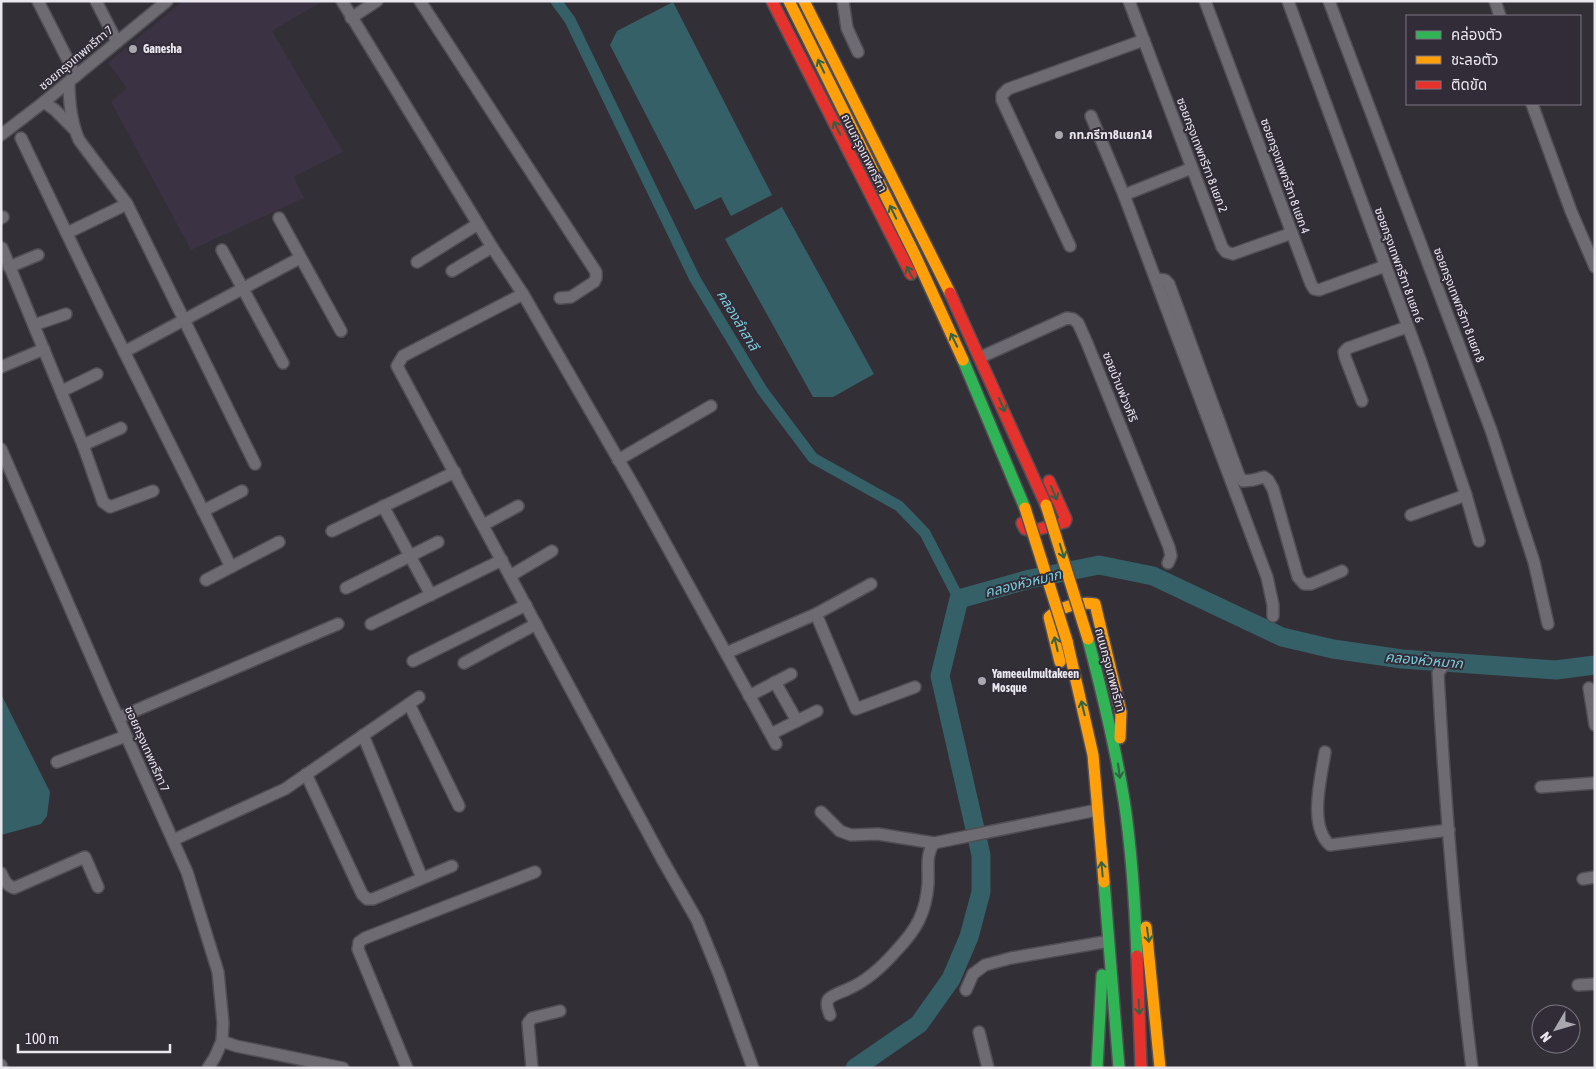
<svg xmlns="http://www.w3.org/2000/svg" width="1596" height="1069" font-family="'Asap Condensed','Noto Sans Thai',sans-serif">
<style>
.built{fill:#3b3244}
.water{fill:#366068}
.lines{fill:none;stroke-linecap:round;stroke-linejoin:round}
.canal{stroke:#366068;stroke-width:11}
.river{stroke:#366068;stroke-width:19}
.street-casing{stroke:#504d54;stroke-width:14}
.fast-casing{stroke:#504d54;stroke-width:14}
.slow-casing{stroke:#504d54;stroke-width:14}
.jam-casing{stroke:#504d54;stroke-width:14}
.street{stroke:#6e6b72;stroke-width:11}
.fast{stroke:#30b455;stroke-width:11}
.slow{stroke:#ff9f0a;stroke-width:11}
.jam{stroke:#e5322d;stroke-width:11}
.slow-bridge-casing{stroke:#504d54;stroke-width:14;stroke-linecap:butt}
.slow-bridge{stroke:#ff9f0a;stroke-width:11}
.oneway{stroke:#316244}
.poi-dot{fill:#aaa7ae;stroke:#322c39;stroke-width:2}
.labels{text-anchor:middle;stroke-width:4;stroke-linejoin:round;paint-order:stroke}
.poi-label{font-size:12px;font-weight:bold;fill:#eae7ef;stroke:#322c39;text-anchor:start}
.street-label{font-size:12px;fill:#eae7ef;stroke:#322c39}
.water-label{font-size:14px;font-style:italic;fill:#7bcedb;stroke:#322c39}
</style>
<rect width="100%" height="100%" fill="#322f36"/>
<polygon class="built" points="183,1 323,1 272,31 343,152 294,177 304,198 191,250 111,102 127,88 108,63"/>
<g class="water">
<polygon points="673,2 772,195 731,216 721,197 695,210 610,45 617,31"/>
<polygon points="782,207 874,374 833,397 813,397 725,239"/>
<polygon points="1,694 50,792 47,816 41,824 1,835"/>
</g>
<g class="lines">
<polyline class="canal" points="556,1 570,20 695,279 762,390 813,458 899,506 925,533 959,599"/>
<polyline class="river" points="855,1068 919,1024 951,979 969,937 981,892 981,855 940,676 959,599 1030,579 1099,565 1153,576 1282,637 1333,649 1402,659 1556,670 1595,665"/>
<g class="street-casing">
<g id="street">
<polyline points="38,1 76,76"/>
<polyline points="96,1 117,42"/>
<polyline points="342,1 492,247 523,294 636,490 776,744"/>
<polyline points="420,1 596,272 596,278 594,282 571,297 560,298"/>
<polyline points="843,1 847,28 858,52"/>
<polyline points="1129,1 1222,247 1226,252 1233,254 1292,233"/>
<polyline points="1205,1 1311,284 1314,289 1319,290 1385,266"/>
<polyline points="1288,1 1421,362 1466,495 1479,541"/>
<polyline points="1329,1 1491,430 1534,562 1548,624"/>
<polyline points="1495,1 1500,16"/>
<polyline points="351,18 377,1"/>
<path d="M69,82C69,101 71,122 79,140L127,204L255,464"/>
<polyline points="44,102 55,110 74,129"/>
<polyline points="1532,104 1571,211 1595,267"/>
<polyline points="1091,116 1124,195 1267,577 1273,605 1273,616"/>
<polyline points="1,135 44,102 167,1"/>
<polyline points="21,138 103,309 231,567"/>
<polyline points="1124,195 1192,168"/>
<polyline points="1,218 3,217"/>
<polyline points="279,218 341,331"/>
<polyline points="67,233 127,204"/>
<polyline points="1070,246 1002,100 1002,95 1008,89 1144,40"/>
<polyline points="2,248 83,445 103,502 110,507 153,491"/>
<polyline points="222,250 283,363"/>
<polyline points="417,262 478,224"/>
<polyline points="9,267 38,255"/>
<polyline points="452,271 492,247"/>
<polyline points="1156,279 1165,280 1169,284 1239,476 1243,481 1253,480 1264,477 1268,480 1273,489 1298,577 1304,584 1311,584 1342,571"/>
<polyline points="523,294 403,356 397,366 662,859 697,920 719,974 753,1068"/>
<polyline points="34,325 66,314"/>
<polyline points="124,352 300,258"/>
<polyline points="981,357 1067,318 1073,319 1078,323 1087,343 1169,547 1171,556 1168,563"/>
<polyline points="1,367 44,349"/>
<polyline points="62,391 97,374"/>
<polyline points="1362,401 1345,357 1344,352 1348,348 1407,327"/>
<polyline points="83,445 121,428"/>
<polyline points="1,449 107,693 187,872 218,972 223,1023 222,1041 215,1057 208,1068"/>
<polyline points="618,460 711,406"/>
<polyline points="383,506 431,595"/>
<polyline points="203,511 242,491"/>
<polyline points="1411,515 1466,495"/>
<polyline points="483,525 518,506"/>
<polyline points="332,531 455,472"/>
<polyline points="510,576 552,551"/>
<polyline points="206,580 279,542"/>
<polyline points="346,588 438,542"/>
<polyline points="816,614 856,709 915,687"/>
<polyline points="371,624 502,560"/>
<polyline points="726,653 816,614 871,584"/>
<polyline points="413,661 526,605"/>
<polyline points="464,663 536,624"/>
<path d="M1444,665L1438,673C1445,805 1456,937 1472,1068"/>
<polyline points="775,682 797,721"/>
<polyline points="1589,688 1595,725"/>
<polyline points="749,696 791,674"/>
<polyline points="409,704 459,806"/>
<polyline points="118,718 338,624"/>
<polyline points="771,734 817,711"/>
<polyline points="363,735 422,878"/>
<path d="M1325,752C1321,778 1308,826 1330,845L1449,830"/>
<polyline points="57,762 126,736"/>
<polyline points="306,774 362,894 367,899 373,899 452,866"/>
<polyline points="1541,787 1595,783"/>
<polyline points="821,812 840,831 851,835 878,834 934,843"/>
<polyline points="173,840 285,789 419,697"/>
<path d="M1,873C4,880 6,885 14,888L85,857L98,887"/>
<polyline points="1583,879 1595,877"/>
<polyline points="1578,985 1595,984"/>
<polyline points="966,990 973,974 985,965 1011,958 1104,942"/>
<path d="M830,1015C829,1011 825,1005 828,1000C831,995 842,992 848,989C867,981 882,967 896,951C916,930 926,913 928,884C929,869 925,855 934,843L1097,810"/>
<polyline points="979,1032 988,1068"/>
<polyline points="222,1041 236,1046 343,1068"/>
<polyline points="1,1065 2,1068"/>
<polyline points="407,1068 358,949 359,942 365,938 535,872"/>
<polyline points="532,1068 528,1023 532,1018 560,1011"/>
</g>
</g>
<g class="fast-casing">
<g id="fast">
<polyline points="963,360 1025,508"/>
<path d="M1088,639C1102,692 1115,745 1124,800C1132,852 1135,904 1137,956"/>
<polyline points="1104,882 1119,1068"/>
<polyline points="1097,1068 1102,975"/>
</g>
</g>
<g class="slow-casing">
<g id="slow">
<polyline points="789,1 915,255 963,360"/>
<polyline points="804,1 950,293"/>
<polyline points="1067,641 1093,755 1104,882"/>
<path d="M1060,662L1049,617C1060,607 1080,601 1095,604L1121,712L1120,738"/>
<polyline points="1146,927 1160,1068"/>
</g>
</g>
<g class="jam-casing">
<g id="jam">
<polyline points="772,1 911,274"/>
<polyline points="950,293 1046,505"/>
<polyline points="1022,523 1025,529 1032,531 1065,522 1066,519 1049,481"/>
<polyline points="1137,956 1141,1068"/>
</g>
</g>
<use href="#street" class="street"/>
<use href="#fast" class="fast"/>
<use href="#slow" class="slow"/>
<use href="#jam" class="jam"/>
<g class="slow-bridge-casing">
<g id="slow-bridge">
<polyline points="1046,505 1088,639"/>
<polyline points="1025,508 1067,641"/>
</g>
</g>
<use href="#slow-bridge" class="slow-bridge"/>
</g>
<defs><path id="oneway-shaft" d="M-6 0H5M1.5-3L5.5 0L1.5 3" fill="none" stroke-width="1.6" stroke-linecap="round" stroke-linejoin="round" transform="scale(1.25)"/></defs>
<g class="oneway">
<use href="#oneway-shaft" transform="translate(821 66) rotate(-116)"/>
<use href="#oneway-shaft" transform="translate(837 128) rotate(-117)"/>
<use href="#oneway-shaft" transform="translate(893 212) rotate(-116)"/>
<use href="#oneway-shaft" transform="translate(910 273) rotate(-117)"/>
<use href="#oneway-shaft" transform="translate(954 340) rotate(-116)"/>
<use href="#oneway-shaft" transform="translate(1002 405) rotate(66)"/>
<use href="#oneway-shaft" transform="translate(1054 493) rotate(66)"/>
<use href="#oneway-shaft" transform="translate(1062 551) rotate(73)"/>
<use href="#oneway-shaft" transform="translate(1056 644) rotate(-103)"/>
<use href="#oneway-shaft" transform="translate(1083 708) rotate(-103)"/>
<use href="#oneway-shaft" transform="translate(1119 771) rotate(82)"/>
<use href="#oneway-shaft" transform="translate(1102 869) rotate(-95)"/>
<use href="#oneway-shaft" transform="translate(1148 935) rotate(82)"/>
<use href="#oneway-shaft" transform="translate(1139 1007) rotate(88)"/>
</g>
<g class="poi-dot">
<circle cx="133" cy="49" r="5"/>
<circle cx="1059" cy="135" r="5"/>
<circle cx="982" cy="681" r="5"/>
</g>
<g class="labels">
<g class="poi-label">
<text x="143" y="53">Ganesha</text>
<text x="1069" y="139">กท.กรีฑา8แยก14</text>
<text x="992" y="678">Yameeulmultakeen<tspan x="992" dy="14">Mosque</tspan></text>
</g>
<g class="street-label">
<text transform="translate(76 58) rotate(-40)" y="4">ซอยกรุงเทพกรีฑา 7</text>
<text transform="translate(864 153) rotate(63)" y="4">ถนนกรุงเทพกรีฑา</text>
<text transform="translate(1202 155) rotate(69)" y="4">ซอยกรุงเทพกรีฑา 8 แยก 2</text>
<text transform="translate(1285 176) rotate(70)" y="4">ซอยกรุงเทพกรีฑา 8 แยก 4</text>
<text transform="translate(1399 265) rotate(70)" y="4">ซอยกรุงเทพกรีฑา 8 แยก 6</text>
<text transform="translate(1459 305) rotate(69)" y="4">ซอยกรุงเทพกรีฑา 8 แยก 8</text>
<text transform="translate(1120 387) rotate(68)" y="4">ซอยบ้านพ่วงศิริ</text>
<text transform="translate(1110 670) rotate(75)" y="4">ถนนกรุงเทพกรีฑา</text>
<text transform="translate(147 749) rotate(66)" y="4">ซอยกรุงเทพกรีฑา 7</text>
</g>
<g class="water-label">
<text transform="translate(738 320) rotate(59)" y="5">คลองลำสาลี</text>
<text transform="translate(1023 583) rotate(-14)" y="5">คลองหัวหมาก</text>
<text transform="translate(1424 660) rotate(5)" y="5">คลองหัวหมาก</text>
</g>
</g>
<rect width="1596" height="1069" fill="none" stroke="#eae7ef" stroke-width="5"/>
<rect x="1406" y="15" width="175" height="90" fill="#322c39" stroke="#7c7782"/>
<rect x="1416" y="31" width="25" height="8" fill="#30b455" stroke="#7c7782"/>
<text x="1451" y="40" font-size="15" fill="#eae7ef">คล่องตัว</text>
<rect x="1416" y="56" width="25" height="8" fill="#ff9f0a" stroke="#7c7782"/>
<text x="1451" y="65" font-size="15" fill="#eae7ef">ชะลอตัว</text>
<rect x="1416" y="81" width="25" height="8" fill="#e5322d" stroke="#7c7782"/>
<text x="1451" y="90" font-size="15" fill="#eae7ef">ติดขัด</text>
<g transform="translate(1556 1029) rotate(232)"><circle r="24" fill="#322c39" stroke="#7c7782"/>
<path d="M0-4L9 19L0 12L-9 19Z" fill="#aaa7ae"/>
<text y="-8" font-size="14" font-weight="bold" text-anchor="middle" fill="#eae7ef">N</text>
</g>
<path d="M18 1044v8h152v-8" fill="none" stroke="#eae7ef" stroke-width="2.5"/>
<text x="25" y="1044" font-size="15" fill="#eae7ef" stroke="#322c39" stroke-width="4" paint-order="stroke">100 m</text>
</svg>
